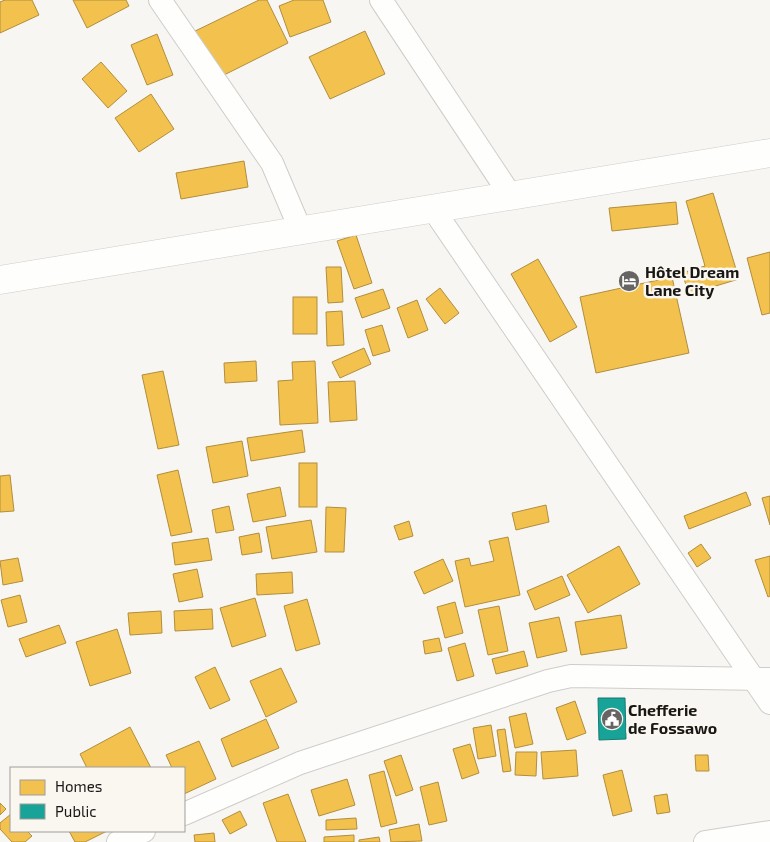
<svg xmlns="http://www.w3.org/2000/svg" width="770" height="842" font-family="'Exo 2',sans-serif">
<style>
.homes{fill:#f2c14e;stroke:#b18e3d}
.public{fill:#17a398;stroke:#177971}
.lines{fill:none;stroke-linecap:round;stroke-linejoin:round}
.street-casing{stroke:#cecdca;stroke-width:24}
.secondary-casing{stroke:#cecdca;stroke-width:29}
.street{stroke:#fefefd;stroke-width:22}
.secondary{stroke:#fefefd;stroke-width:28}
.labels{text-anchor:middle;stroke-width:5;stroke-linejoin:round;paint-order:stroke}
.poi-label{font-size:16px;font-weight:bold;fill:#181715;stroke:#faf7f1;text-anchor:start}
</style>
<rect width="100%" height="100%" fill="#f8f6f3"/>
<g class="homes">
<polygon points="5,0 32,0 39,15 0,33 0,2"/>
<polygon points="73,0 126,0 129,6 87,28"/>
<polygon points="259,0 267,0 288,43 218,78 189,34"/>
<polygon points="294,0 323,0 331,22 290,37 279,6"/>
<polygon points="365,31 385,74 330,99 309,57"/>
<polygon points="157,34 173,75 147,85 131,45"/>
<polygon points="101,62 127,91 108,108 82,79"/>
<polygon points="151,94 174,129 139,152 115,118"/>
<polygon points="244,161 248,187 181,199 176,173"/>
<polygon points="713,193 739,279 689,294 682,273 705,266 686,201"/>
<polygon points="676,202 678,224 612,231 609,208"/>
<polygon points="356,235 372,283 354,289 337,241"/>
<polygon points="770,252 770,313 762,315 747,258"/>
<polygon points="538,259 577,327 550,342 511,274"/>
<polygon points="326,267 341,267 343,302 328,303"/>
<polygon points="672,277 689,353 596,373 580,297"/>
<polygon points="440,288 459,313 445,324 426,299"/>
<polygon points="383,289 390,308 362,318 355,298"/>
<rect x="293" y="297" width="24" height="37"/>
<polygon points="417,300 428,330 408,338 397,308"/>
<polygon points="342,311 344,345 327,346 326,312"/>
<polygon points="382,325 390,351 373,356 365,330"/>
<polygon points="364,348 371,364 340,378 332,362"/>
<polygon points="256,361 257,381 225,383 224,363"/>
<polygon points="315,361 318,423 280,425 278,381 293,380 292,362"/>
<polygon points="163,371 179,445 158,449 142,375"/>
<polygon points="355,381 357,420 330,422 328,382"/>
<polygon points="302,430 305,452 251,461 247,438"/>
<polygon points="242,441 248,476 213,483 206,447"/>
<rect x="299" y="463" width="18" height="44"/>
<polygon points="178,470 192,532 171,536 157,475"/>
<polygon points="10,475 14,511 0,512 0,476"/>
<polygon points="280,487 286,516 253,522 247,494"/>
<polygon points="746,492 751,505 689,529 684,516"/>
<polygon points="770,496 770,525 762,498"/>
<polygon points="546,505 549,522 516,530 512,513"/>
<polygon points="229,506 234,530 216,533 212,510"/>
<polygon points="326,507 346,508 344,552 325,552"/>
<polygon points="311,520 317,552 272,559 266,527"/>
<polygon points="409,521 413,536 399,540 394,526"/>
<polygon points="259,533 262,552 242,555 239,537"/>
<polygon points="508,537 520,595 465,607 455,561 469,558 471,566 494,561 489,541"/>
<polygon points="208,538 212,560 175,565 172,543"/>
<polygon points="701,544 711,558 697,567 688,553"/>
<polygon points="619,546 640,584 588,613 567,575"/>
<polygon points="770,556 770,596 768,597 755,560"/>
<polygon points="18,558 23,581 3,585 0,561"/>
<polygon points="443,559 453,581 424,594 414,572"/>
<polygon points="197,569 203,597 179,602 173,574"/>
<polygon points="292,572 293,593 257,595 256,574"/>
<polygon points="562,576 570,595 535,610 527,591"/>
<polygon points="20,595 27,622 8,627 1,600"/>
<polygon points="255,598 266,636 232,647 220,608"/>
<polygon points="307,599 320,644 296,651 284,606"/>
<polygon points="455,602 463,633 445,638 437,607"/>
<polygon points="499,606 508,651 488,655 478,610"/>
<polygon points="212,609 213,629 175,631 174,611"/>
<polygon points="161,611 162,633 130,635 128,613"/>
<polygon points="621,615 627,648 581,655 575,622"/>
<polygon points="559,617 567,651 537,658 529,623"/>
<polygon points="59,625 66,643 26,657 19,639"/>
<polygon points="117,629 131,673 90,686 76,642"/>
<polygon points="439,638 442,651 425,654 423,641"/>
<polygon points="465,643 474,676 457,681 448,648"/>
<polygon points="524,651 528,666 496,674 492,659"/>
<polygon points="215,667 230,700 210,709 195,677"/>
<polygon points="281,668 297,702 266,717 250,681"/>
<polygon points="575,701 586,733 567,740 556,708"/>
<polygon points="526,713 533,744 515,748 509,717"/>
<polygon points="266,719 279,748 232,767 221,739"/>
<polygon points="491,725 496,756 478,759 473,728"/>
<polygon points="130,727 151,768 87,768 80,754"/>
<polygon points="505,729 511,771 503,772 497,730"/>
<polygon points="199,741 216,779 184,794 184,768 172,768 166,755"/>
<polygon points="470,744 479,773 462,779 453,749"/>
<polygon points="576,750 578,776 543,779 541,752"/>
<polygon points="516,752 537,752 536,776 515,775"/>
<polygon points="401,755 413,790 396,796 384,761"/>
<polygon points="695,755 708,755 709,771 696,771"/>
<polygon points="622,770 632,811 613,816 603,775"/>
<polygon points="384,771 397,823 381,827 369,775"/>
<polygon points="347,779 355,805 319,816 311,790"/>
<polygon points="438,782 447,821 429,825 420,787"/>
<polygon points="288,794 306,842 277,842 263,803"/>
<polygon points="667,794 670,812 657,814 654,796"/>
<polygon points="0,803 6,809 0,815"/>
<polygon points="240,811 247,825 230,834 222,820"/>
<polygon points="11,814 11,831 27,831 32,836 25,842 12,842 0,829 0,823"/>
<polygon points="356,818 357,829 326,830 326,820"/>
<polygon points="419,824 422,841 391,842 389,830"/>
<polygon points="69,831 107,831 85,842 75,842"/>
<polygon points="214,833 215,842 195,842 194,835"/>
<polygon points="354,835 354,842 324,842 324,837"/>
<polygon points="379,837 380,842 359,842 359,840"/>
</g>
<polygon class="public" points="598,698 625,698 626,739 599,740"/>
<g class="lines">
<g class="street-casing">
<g id="street">
<polyline points="160,0 272,163 301,231"/>
<polyline points="381,0 511,196"/>
<polyline points="433,209 770,703"/>
<polyline points="184,814 300,763 548,681 571,676 770,679"/>
<polyline points="118,842 144,831"/>
<polyline points="705,842 770,832"/>
</g>
</g>
<g class="secondary-casing">
<polyline id="secondary" points="0,280 770,153"/>
</g>
<use href="#street" class="street"/>
<use href="#secondary" class="secondary"/>
</g>
<defs>
<g id="hotel-disc" transform="scale(1.125)"><circle r="9.5" fill="#666563" stroke="#faf7f1"/><path d="M-6-4.5h1.5V1H6V5H4.5V3h-9V5H-6ZM-4 0a1.8 1.8 0 1 1 3.6 0ZM.5 0V-2.5h3Q6-2.5 6 0Z" fill="#fff"/></g>
<g id="civic-disc" transform="scale(1.125)"><circle r="9.5" fill="#666563" stroke="#faf7f1"/><path d="M-.6-6.5H3V-4.5H.6V-3L4-1V1h2V6H-6V1h2V-1L-.6-3ZM-1.2 2.5V6h2.4V2.5Z" fill="#fff"/></g>
</defs>
<g fill-rule="evenodd">
<use href="#hotel-disc" x="629" y="281"/>
<use href="#civic-disc" x="612" y="719"/>
</g>
<g class="labels">
<g class="poi-label">
<text x="645" y="278">Hôtel Dream<tspan x="645" dy="18">Lane City</tspan></text>
<text x="628" y="716">Chefferie<tspan x="628" dy="18">de Fossawo</tspan></text>
</g>
</g>
<rect x="10" y="767" width="175" height="65" fill="#faf7f1" stroke="#a09d99"/>
<rect x="20" y="780" width="25" height="15" fill="#f2c14e" stroke="#a09d99"/>
<text x="55" y="792" font-size="15" fill="#181715">Homes</text>
<rect x="20" y="804" width="25" height="15" fill="#17a398" stroke="#a09d99"/>
<text x="55" y="817" font-size="15" fill="#181715">Public</text>
</svg>
